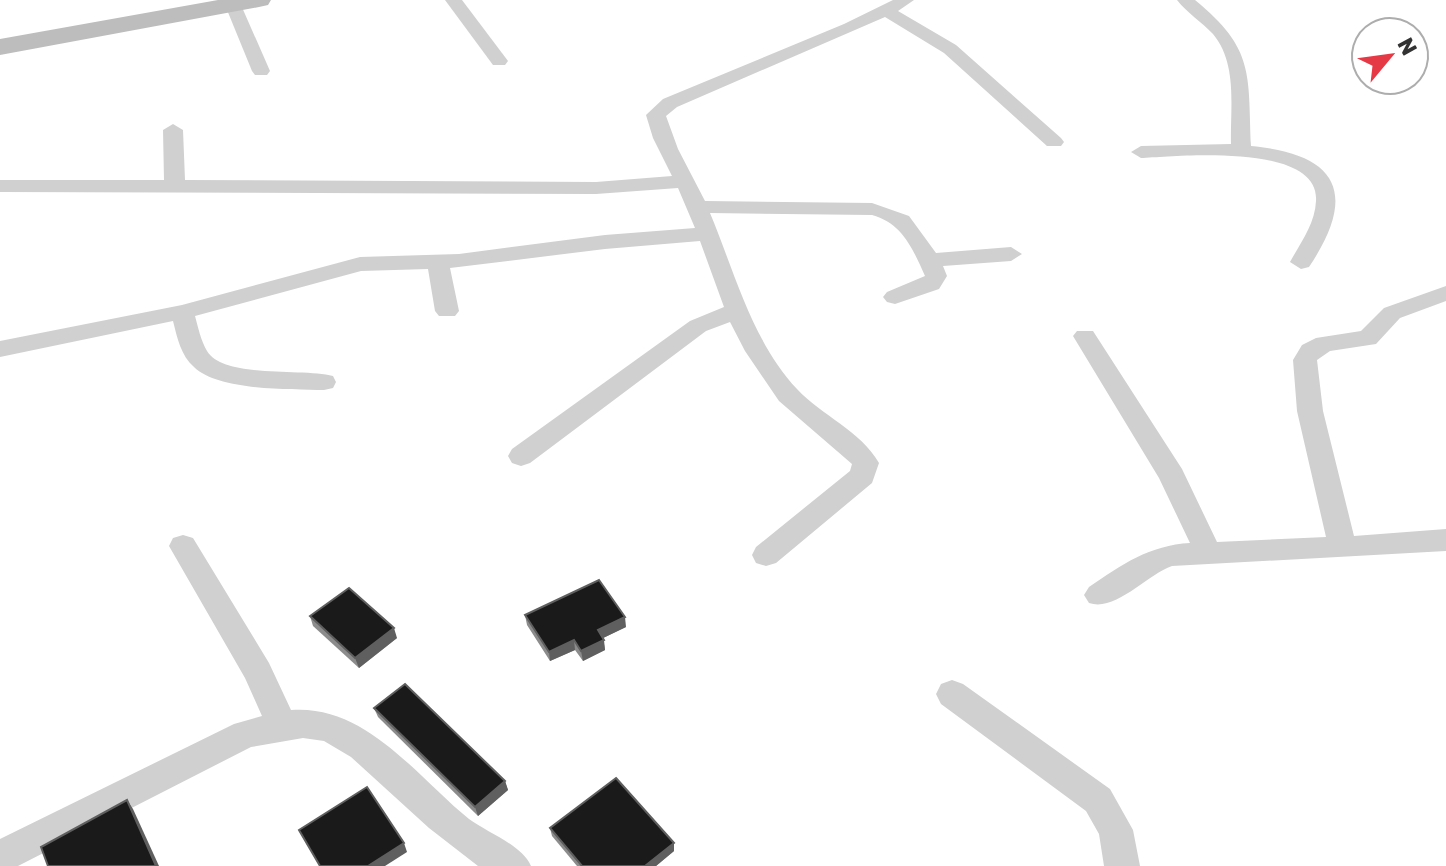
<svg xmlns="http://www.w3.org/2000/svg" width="1446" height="866" font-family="Rubik,sans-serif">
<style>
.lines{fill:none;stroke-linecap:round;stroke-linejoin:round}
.street{fill:#d0d0d0;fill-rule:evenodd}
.secondary{fill:#bdbdbd;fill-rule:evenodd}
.wall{fill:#8c8c8c}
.shaded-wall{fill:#5f5f5f}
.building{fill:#1a1a1a;stroke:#5f5f5f;stroke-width:2}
</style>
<rect width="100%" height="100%" fill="#fff"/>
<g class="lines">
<g class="street">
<polygon points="233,0 241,5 270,71 267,75 255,75 252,71 225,5"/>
<polygon points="445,0 462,0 508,61 505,65 493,65"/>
<path d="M893,0H914L898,11L956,45L1061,138L1064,142L1061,146H1047L944,53L885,17L677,107L666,116L678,149L705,201L872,203L909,216L936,253L1011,247L1022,254L1011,261L943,266L947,276L939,289L895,304L887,302L883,297L887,292L925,276C913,249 902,223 872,215L710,213C735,273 752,341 797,389C822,416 860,430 879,463L872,483L776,563L766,566L756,563L752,555L756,547L850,471L852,464L779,401L745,351L730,322L706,331L530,463L521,466L512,463L508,456L512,449L690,321L724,307L700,241L605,249L450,268L459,311L455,316H439L435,311L428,269L361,271L195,316C198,327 201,341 207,351C224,379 303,368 333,376L336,382L333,388L324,390C291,389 218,391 194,367C181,356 177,337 173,321L0,357V341L182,305L360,257L459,254L605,235L695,228L678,188L596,194L0,192V180H164L163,130L173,124L183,130L185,180L596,182L672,176L653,138L646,115L663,99L844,24Z"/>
<path d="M1177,0H1195C1255,49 1248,74 1251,146C1339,154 1358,194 1309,267L1301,269L1290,262C1301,242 1315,224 1316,201C1320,142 1176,156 1141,158L1131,152L1141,146L1231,144C1230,109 1238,64 1213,34C1202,22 1187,13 1177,0Z"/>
<path d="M1446,286V301L1400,318L1376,344L1330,351L1317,360L1323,411L1354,536L1446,529V551L1172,566C1146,575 1116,612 1089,603L1084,595L1089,587C1121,565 1150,545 1190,543L1159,478L1073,336L1077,331H1093L1182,469L1217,542L1326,537L1297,411L1293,360L1302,345L1316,338L1361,331L1384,308Z"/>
<path d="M183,535L193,538L269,663L291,710C366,704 417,777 469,819C488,833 522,845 531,866H478L429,828L351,757L324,741L303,738L251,747L18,866H0V839L234,724L262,716L245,678L169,546L173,538Z"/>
<polygon points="952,680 963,684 1110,789 1133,830 1140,866 1104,866 1099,834 1086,811 941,704 936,694 941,684"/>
</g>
<polygon class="secondary" points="218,0 271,0 268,5 259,7 0,55 0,39"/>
</g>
<g class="wall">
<polygon points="525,615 626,627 603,638 605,650 583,661 575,650 550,661 527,625"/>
<polygon points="310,616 397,638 359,668 313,626"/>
<polygon points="374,708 505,781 508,790 478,816 378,717"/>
<polygon points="550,828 674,851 656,866 577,866 552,836"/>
</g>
<g class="shaded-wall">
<polygon points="625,617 626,627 599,640 598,630"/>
<polygon points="394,628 397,638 359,668 355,658"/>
<polygon points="574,640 575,650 550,661 549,652"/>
<polygon points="604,640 605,650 583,661 581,651"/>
<polygon points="505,781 508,790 478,816 475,807"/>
<polygon points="127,800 133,809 159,866 156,866"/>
<polygon points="404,843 407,852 385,866 368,866"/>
<polygon points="674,843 674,851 656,866 645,866"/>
</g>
<g class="building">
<polygon points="599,580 625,617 598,630 604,640 581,651 574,640 549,652 525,615"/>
<polygon points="349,588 394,628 355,658 310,616"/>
<polygon points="405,684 505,781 475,807 374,708"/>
<polygon points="616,778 674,843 645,866 582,866 550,828"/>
<polygon points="367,787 404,843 368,866 320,866 299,830"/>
<polygon points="127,800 156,866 48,866 41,847"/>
</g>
<g transform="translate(1390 56) rotate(61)"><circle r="38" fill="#ffffff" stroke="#adadad" stroke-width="2"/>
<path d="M0-6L14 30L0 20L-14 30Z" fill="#e63946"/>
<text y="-12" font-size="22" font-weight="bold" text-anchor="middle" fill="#333333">N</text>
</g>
</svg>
